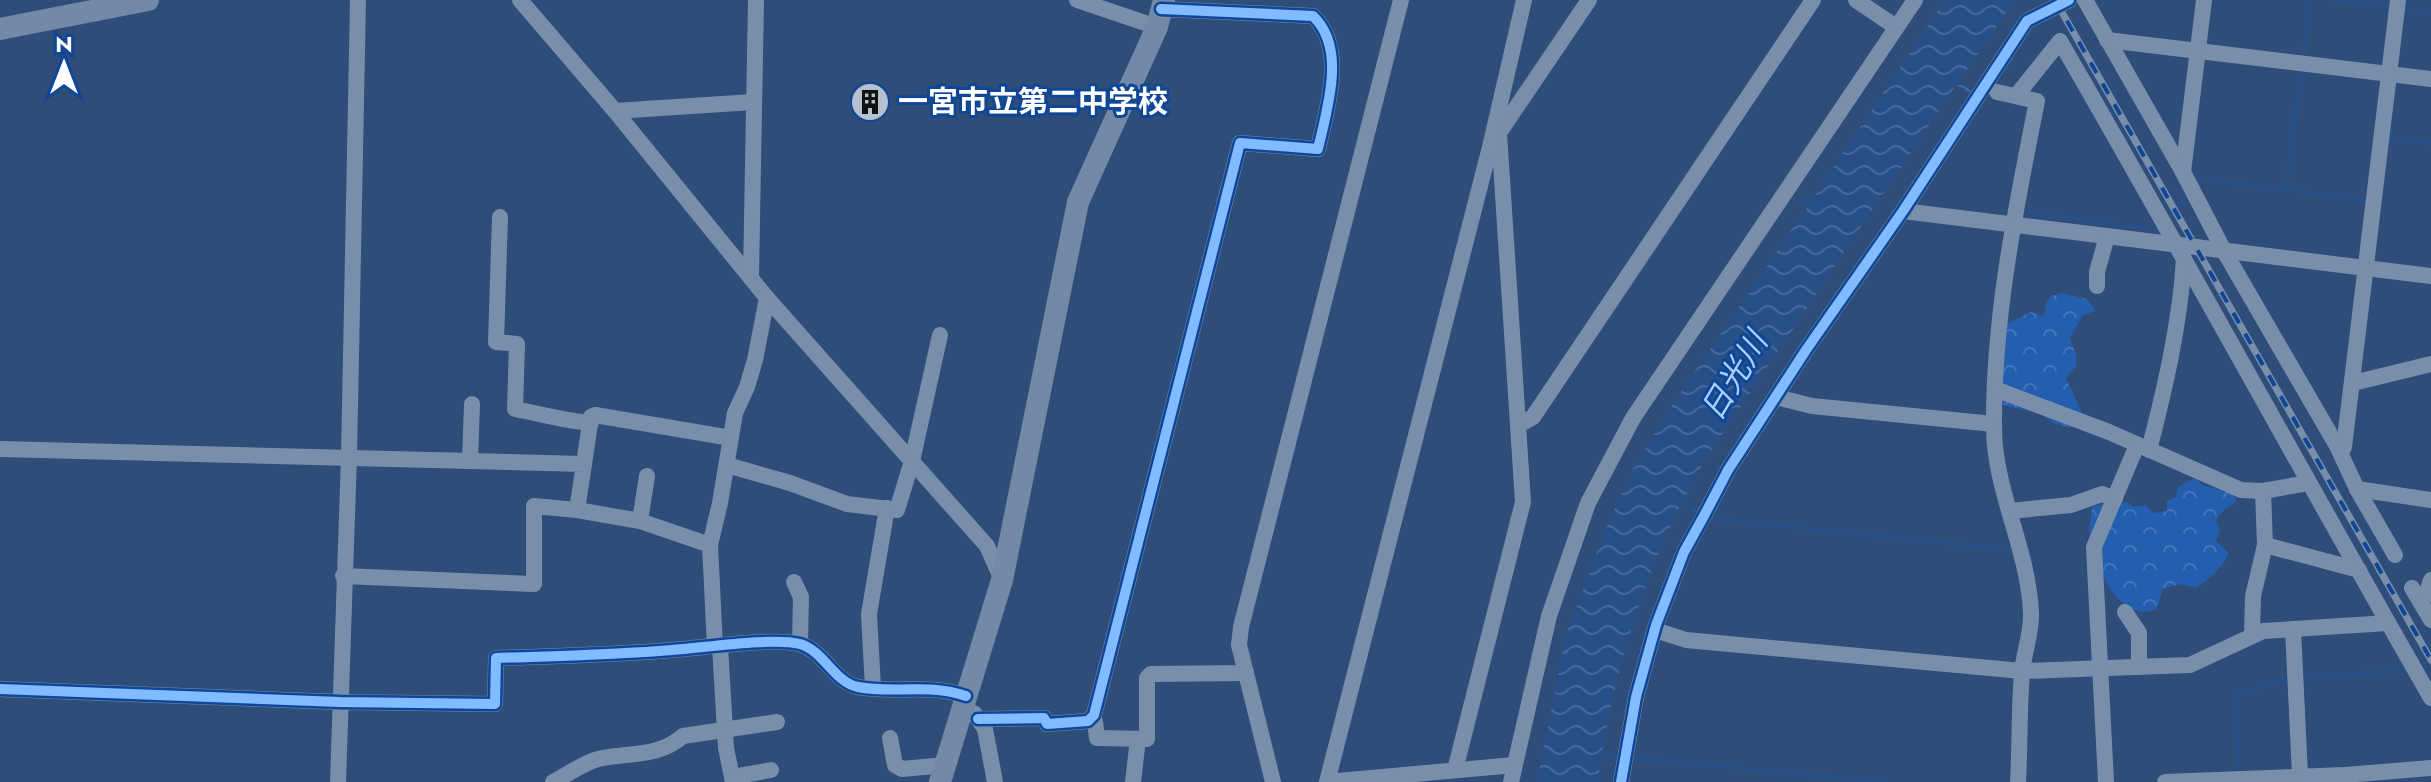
<svg xmlns="http://www.w3.org/2000/svg" width="2431" height="782" font-family="Jost,'Noto Sans JP',sans-serif">
<style>
.forest{fill:url(#forest-crowns)}
.water{fill:url(#water-waves)}
.lines{fill:none;stroke-linecap:round;stroke-linejoin:round}
.stream{stroke:#275089;stroke-width:4}
.street{stroke:#798eab;stroke-width:16}
.secondary{stroke:#7389a7;stroke-width:22}
.rail-casing{stroke:#798eaa;stroke-width:7}
.rail{stroke:#0f4798;stroke-width:4;stroke-dasharray:12;stroke-linecap:butt}
.cycleway-casing{stroke:#0f4798;stroke-width:15}
.cycleway{stroke:#80bcff;stroke-width:10}
.labels{text-anchor:middle;stroke-width:6;stroke-linejoin:round;paint-order:stroke}
.poi-label{font-size:30px;font-weight:bold;fill:#fff;stroke:#0f4798;text-anchor:start}
.water-label{font-size:32px;font-style:italic;fill:#accefb;stroke:#0f4798}
</style>
<defs>
<pattern id="forest-crowns" width="20" height="18" patternUnits="userSpaceOnUse" patternTransform="scale(2)"><rect width="20" height="18" fill="#245eaf"/><path d="M2 6a3 3 0 1 1 6 0M12 15a3 3 0 1 1 6 0" fill="none" stroke="#4576bb"/></pattern>
<pattern id="water-waves" width="16" height="10" patternUnits="userSpaceOnUse" patternTransform="scale(2)"><rect width="16" height="10" fill="#275089"/><path d="M0 5q4-4 8 0t8 0" fill="none" stroke="#476a9b"/></pattern>
</defs>
<rect width="100%" height="100%" fill="#2e4d78"/>
<g class="forest">
<polygon points="2062,293 2087,299 2096,311 2083,315 2070,338 2076,355 2076,366 2066,378 2083,415 2069,428 2053,423 2041,414 1999,404 2003,326 2031,312 2044,316 2046,303 2051,296"/>
<path d="M2195,478L2202,485L2233,494L2237,501L2224,510L2216,520L2220,530L2216,541L2229,553C2221,569 2211,578 2196,588L2180,584L2163,589L2157,609C2129,620 2109,593 2101,569C2097,555 2099,543 2089,532L2092,508C2105,501 2114,507 2127,502L2134,507L2146,505L2153,513L2167,511V501L2176,497L2178,487Z"/>
</g>
<path class="water" d="M1945,0H2015L1959,81L1972,90L1968,94L1956,85L1705,460L1683,501L1696,508L1694,512L1680,506C1641,585 1618,665 1602,752L1617,755L1616,759L1601,757L1598,782H1537L1566,636L1606,527L1635,466L1676,399L1807,208L1798,201L1801,196L1811,201Z"/>
<g class="lines">
<g class="stream">
<polyline points="2335,0 2392,7"/>
<polyline points="2401,8 2431,12"/>
<polyline points="2303,57 2310,0"/>
<polyline points="2388,139 2388,137 2431,143"/>
<polyline points="2195,186 2200,179 2369,200"/>
<polyline points="2286,188 2301,70"/>
<polyline points="2021,211 2160,230 2162,227"/>
<polyline points="2167,220 2189,193"/>
<polyline points="1709,515 1716,519 2013,550"/>
<polyline points="2418,667 2431,663"/>
<polyline points="2298,678 2409,670"/>
<polyline points="1630,758 1886,782"/>
<polyline points="2239,772 2236,694 2290,679"/>
</g>
<g class="street">
<polyline points="520,0 615,111 767,298 987,546 1002,580"/>
<polyline points="1077,0 1157,27"/>
<polyline points="1856,0 1896,27"/>
<polyline points="2085,0 2183,172 2224,251 2337,446 2357,489 2431,500"/>
<polyline points="2107,40 2431,79"/>
<path d="M1997,92L2037,101C2016,207 1993,318 1994,427C1994,490 2028,548 2031,612C2032,632 2024,652 2022,672C2019,708 2020,746 2018,782"/>
<path d="M2016,96L2060,41C2186,259 2306,480 2431,698"/>
<polyline points="615,111 753,102"/>
<polyline points="2183,172 2204,0"/>
<polyline points="1903,211 2431,276"/>
<path d="M500,217L496,342L517,344L515,409C541,414 565,421 591,423"/>
<polyline points="751,276 756,0"/>
<polyline points="2097,286 2097,272 2107,236"/>
<polyline points="2353,383 2431,364"/>
<polyline points="1995,389 2109,432 2241,490 2263,491 2308,483"/>
<polyline points="1776,397 1812,406 1994,424"/>
<polyline points="1519,425 1533,417 1813,0"/>
<polyline points="0,449 584,464 577,510 640,521 710,545"/>
<path d="M2149,450C2165,388 2180,324 2184,259"/>
<polyline points="2341,453 2344,447 2398,0"/>
<polyline points="470,461 472,404"/>
<polyline points="584,464 591,417 595,415 731,438"/>
<polyline points="727,465 790,483 847,504 897,510 912,461 940,335"/>
<polyline points="2357,489 2395,555"/>
<polyline points="2010,511 2071,505 2102,494 2115,499"/>
<polyline points="640,521 647,476"/>
<polyline points="2265,545 2359,570"/>
<polyline points="343,576 534,584 534,506 577,510"/>
<polyline points="794,582 801,597 800,644"/>
<polyline points="2412,588 2431,620"/>
<polyline points="2426,596 2431,580"/>
<polyline points="2125,612 2139,633 2139,667"/>
<polyline points="2293,629 2300,775"/>
<polyline points="1655,630 1686,640 2022,671 2190,665 2263,631 2388,623"/>
<polyline points="2252,635 2253,596 2265,545 2263,491"/>
<polyline points="720,646 726,748 733,782"/>
<polyline points="715,647 710,545 720,503 735,413 747,387 755,360 767,298"/>
<polyline points="873,688 869,614 887,508"/>
<path d="M0,689L340,702L495,704L496,658C555,656 613,655 672,650C703,648 773,637 800,644C824,651 834,682 858,687C895,694 927,683 966,696"/>
<polyline points="974,713 985,729 995,782"/>
<polyline points="1092,717 1095,722 1097,738 1147,739 1147,678 1151,674 1246,673"/>
<path d="M978,719L1044,718L1047,724L1088,721L1094,715L1240,143L1318,149C1327,109 1347,48 1313,16L1161,9"/>
<polyline points="890,738 895,765 902,769 945,765"/>
<polyline points="1455,770 1523,502 1499,133 1589,0"/>
<polyline points="732,777 771,770"/>
<polyline points="338,782 349,457 358,0"/>
<path d="M553,782C567,775 583,763 598,759C628,752 658,758 683,736L777,722"/>
<polyline points="1133,782 1138,739"/>
<polyline points="1273,782 1239,645 1241,627 1401,0"/>
<polyline points="1327,782 1490,147 1524,0"/>
<polyline points="1327,782 1514,765"/>
<polyline points="1511,782 1549,616 1588,503 1633,418 1915,0"/>
<polyline points="1621,782 1636,697 1656,625 1684,552 1705,514 1728,470 1806,350 1903,211 2027,21 2069,0"/>
<polyline points="2106,782 2094,547 2137,445"/>
<polyline points="2165,782 2345,775 2431,768"/>
</g>
<g class="secondary">
<polyline points="0,29 148,0"/>
<polyline points="940,782 1002,580 1078,202 1157,27 1164,0"/>
</g>
<g class="rail-casing">
<polyline id="rail" points="2055,0 2431,660"/>
</g>
<use href="#rail" class="rail"/>
<g class="cycleway-casing">
<g id="cycleway">
<path d="M0,689L340,702L495,704L496,658C555,656 613,655 672,650C703,648 773,637 800,644C824,651 834,682 858,687C895,694 927,683 966,696"/>
<path d="M978,719L1044,718L1047,724L1088,721L1094,715L1240,143L1318,149C1327,109 1347,48 1313,16L1161,9"/>
<polyline points="1621,782 1636,697 1656,625 1684,552 1705,514 1728,470 1806,350 1903,211 2027,21 2069,0"/>
</g>
</g>
<use href="#cycleway" class="cycleway"/>
</g>
<defs>
<g id="building-disc" transform="scale(2)"><circle r="9.5" fill="#b6c1d0" stroke="#0f4798"/><path d="M-4-6H4V6H1V3H-1V6H-4ZM-2.5-4.3h1.7v1.8h-1.7ZM.8-4.3h1.7v1.8H.8ZM-2.5-1h1.7V.8h-1.7ZM.8-1h1.7V.8H.8Z" fill="#111"/></g>
</defs>
<g fill-rule="evenodd">
<use href="#building-disc" x="870" y="102"/>
</g>
<g class="labels">
<g class="poi-label">
<text x="898" y="112">一宮市立第二中学校</text>
</g>
<g class="water-label">
<text transform="translate(1734 376) rotate(-59)" y="11">日光川</text>
</g>
</g>
<g transform="translate(64 64)" stroke="#0f4798" stroke-width="6" paint-order="stroke">
<path d="M0-6L14 30L0 20L-14 30Z" fill="#ffffff"/>
<text y="-12" font-size="22" font-weight="bold" text-anchor="middle" fill="#ffffff">N</text>
</g>
</svg>
